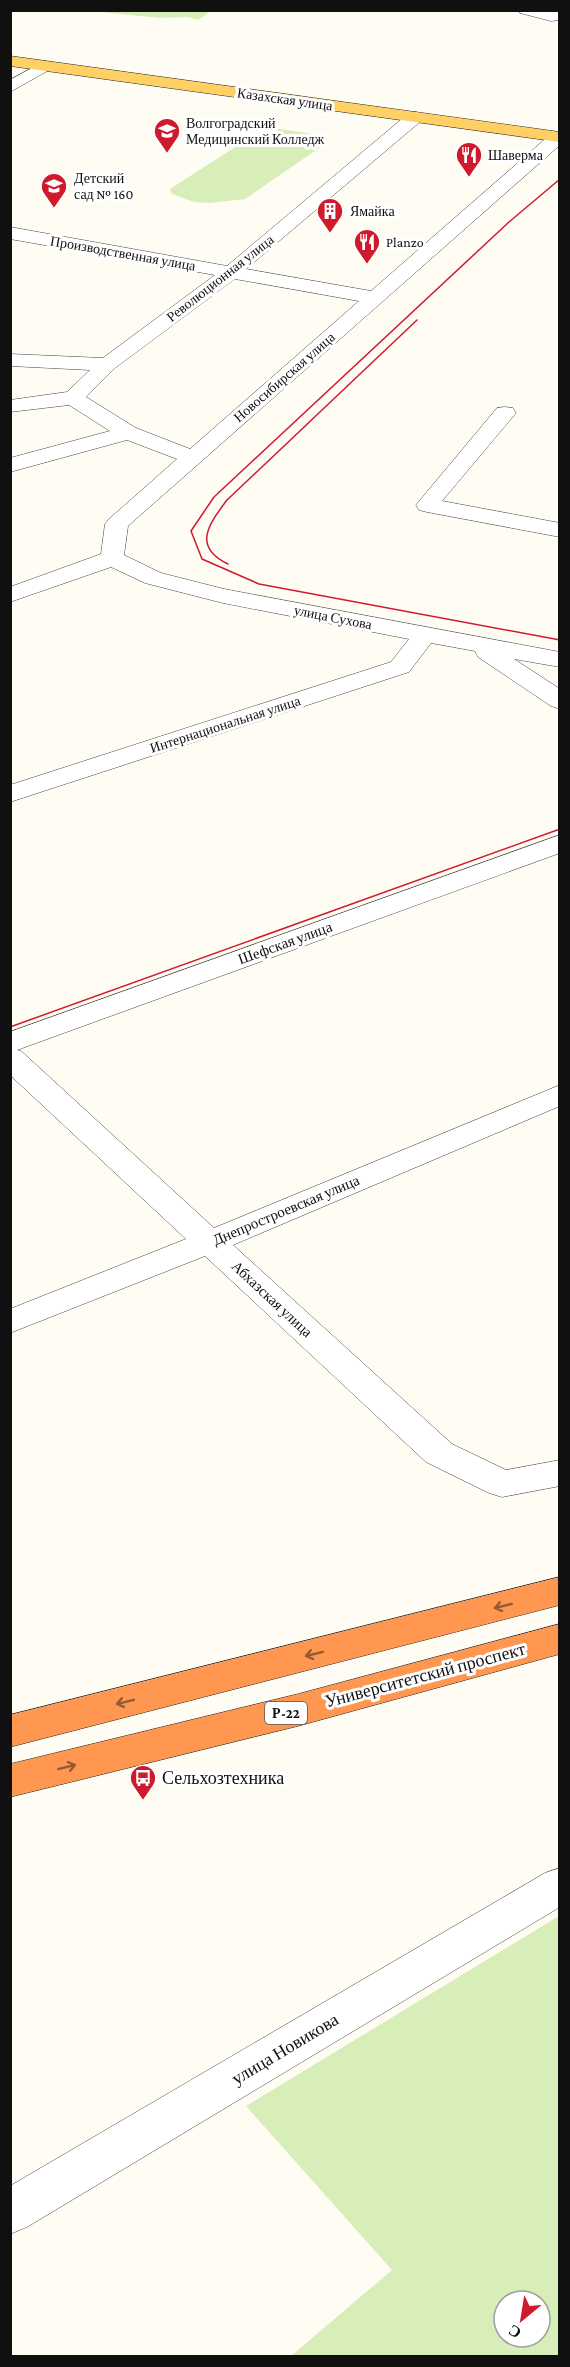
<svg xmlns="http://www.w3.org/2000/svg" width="570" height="2367" font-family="'Crimson Pro',serif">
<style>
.green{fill:#d7eeb8;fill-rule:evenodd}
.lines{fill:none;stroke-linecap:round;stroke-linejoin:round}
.minor-casing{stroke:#434343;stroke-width:1}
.major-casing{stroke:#212121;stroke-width:1}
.highway-casing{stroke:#212121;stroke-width:1}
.minor{fill:#fff;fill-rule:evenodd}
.major{fill:#ffd063;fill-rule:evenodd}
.highway{fill:#ff9751;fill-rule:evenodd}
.tram{stroke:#cf1a2d;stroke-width:1.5}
.oneway{stroke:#935a34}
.labels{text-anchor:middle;stroke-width:6;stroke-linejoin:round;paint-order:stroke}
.far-street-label{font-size:14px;fill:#101010;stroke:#fff}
.far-poi-label{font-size:14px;fill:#101010;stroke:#fff;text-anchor:start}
.shield{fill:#fff;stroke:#585858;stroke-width:1.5}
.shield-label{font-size:14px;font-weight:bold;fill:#101010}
.street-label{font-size:15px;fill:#101010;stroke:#fff}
.near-street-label{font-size:18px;fill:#101010;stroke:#fff}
.near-poi-label{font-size:18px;fill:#101010;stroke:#fff;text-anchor:start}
</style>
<rect width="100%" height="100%" fill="#fffcf3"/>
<!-- green -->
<path class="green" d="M90,11l121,-1v1l-13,9 -11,-3 -26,1z
M280,129l33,5 9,5v7l-77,53 -35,4 -16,-1 -22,-8 -2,-5 84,-54z
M559,1916v440h-268l101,-86 -146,-164zM504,2301h36v36h-36z"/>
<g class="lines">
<!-- minor casing -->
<g class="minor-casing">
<path id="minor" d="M518,10h42v10l-9,1 -31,-8z
M45,61l6,2 2,3 -2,3 -41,23v-12z
M415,112l6,1 3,4 -3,4 -175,148 125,22 181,-158 8,-1v13l-432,381 -4,29 37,18 63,16 336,63v15l-46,-8 46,30v20l-9,-3 -73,-49 -3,-6 -44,-8 -22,29 -399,130v-17l381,-123 18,-23 -186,-36 -78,-20 -34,-16 -101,35v-15l91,-33 4,-30 4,-5 68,-60 -50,-19 -117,32v-14l100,-27 -41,-26 -59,7v-12l57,-8 23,-22 -80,-4v-12l93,4 112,-83 -205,-36v-12l217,39 182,-153zM235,279l124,22 -169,148 -54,-21 -50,-31 29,-29z
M505,407l8,1 3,5 -74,88 118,22v14l-133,-25 -8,-2 -3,-5 81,-97z
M560,835v18l-543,197 4,1 193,177 346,-143v21l-327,139 219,199 54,26 54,-10v26l-58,11 -13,-4 -63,-31 -221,-206 -195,77v-24l176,-70 -176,-164v-43z
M560,1868v39l-533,320 -17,7v-48l535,-313z"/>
</g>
<!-- major casing -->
<g class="major-casing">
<path id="major" d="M10,56l550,76v10l-550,-76z"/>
</g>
<!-- highway casing -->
<g class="highway-casing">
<path id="highway" d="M560,1577v28l-550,142v-32z
M560,1624v30l-262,72 -288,71v-33l288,-70z"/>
</g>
<!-- minor -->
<use href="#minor" class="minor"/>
<!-- major -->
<use href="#major" class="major"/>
<!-- highway -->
<use href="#highway" class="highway"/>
<!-- tram -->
<path class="tram" d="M560,179l-51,43 -295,275 -23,34 11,28 57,25 301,56
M228,564c-37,-18 -18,-41 -1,-64l190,-180
M10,1027l550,-198"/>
</g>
<!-- one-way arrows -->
<defs><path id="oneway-shaft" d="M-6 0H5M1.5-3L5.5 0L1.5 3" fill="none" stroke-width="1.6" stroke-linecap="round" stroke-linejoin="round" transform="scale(1.5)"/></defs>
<g class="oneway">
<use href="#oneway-shaft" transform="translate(503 1606) rotate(166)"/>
<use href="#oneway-shaft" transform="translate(314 1654) rotate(166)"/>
<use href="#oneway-shaft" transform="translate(125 1702) rotate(166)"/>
<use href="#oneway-shaft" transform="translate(67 1767) rotate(-14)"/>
</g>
<!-- icons -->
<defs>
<g id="university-pin" transform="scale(1.35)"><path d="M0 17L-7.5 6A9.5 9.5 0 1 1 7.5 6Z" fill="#cf1a2d" stroke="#fff"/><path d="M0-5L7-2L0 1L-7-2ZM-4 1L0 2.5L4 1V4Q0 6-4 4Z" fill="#fff"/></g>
<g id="restaurant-pin" transform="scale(1.35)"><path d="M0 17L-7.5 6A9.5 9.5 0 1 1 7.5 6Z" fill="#cf1a2d" stroke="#fff"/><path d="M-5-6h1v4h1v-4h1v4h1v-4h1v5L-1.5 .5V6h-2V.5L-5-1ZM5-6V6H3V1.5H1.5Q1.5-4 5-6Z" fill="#fff"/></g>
<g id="school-pin" transform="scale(1.35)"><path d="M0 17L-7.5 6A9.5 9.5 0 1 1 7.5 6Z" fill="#cf1a2d" stroke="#fff"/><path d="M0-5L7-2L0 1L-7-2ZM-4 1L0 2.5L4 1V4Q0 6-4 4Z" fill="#fff"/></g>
<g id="building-pin" transform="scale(1.35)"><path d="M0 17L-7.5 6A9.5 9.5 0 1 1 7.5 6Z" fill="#cf1a2d" stroke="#fff"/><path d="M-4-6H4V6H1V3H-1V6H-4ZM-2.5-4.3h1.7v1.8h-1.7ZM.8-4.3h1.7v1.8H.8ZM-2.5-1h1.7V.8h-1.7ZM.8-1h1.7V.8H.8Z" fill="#fff"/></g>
<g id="bus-pin" transform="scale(1.35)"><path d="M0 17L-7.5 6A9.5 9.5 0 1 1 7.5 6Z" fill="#cf1a2d" stroke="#fff"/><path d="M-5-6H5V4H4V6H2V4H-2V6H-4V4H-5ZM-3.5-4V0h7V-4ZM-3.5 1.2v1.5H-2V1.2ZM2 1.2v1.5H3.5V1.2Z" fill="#fff"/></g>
</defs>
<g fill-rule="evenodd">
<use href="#university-pin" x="167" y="131"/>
<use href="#restaurant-pin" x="469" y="155"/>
<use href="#school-pin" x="54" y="186"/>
<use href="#building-pin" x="330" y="211"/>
<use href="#restaurant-pin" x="367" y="242"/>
<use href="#bus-pin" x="143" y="1778"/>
</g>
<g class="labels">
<!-- far-street labels -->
<g class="far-street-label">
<text transform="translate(285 99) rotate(8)" y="5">Казахская улица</text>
<text transform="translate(123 253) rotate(10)" y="5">Производственная улица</text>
<text transform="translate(220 278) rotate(-38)" y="5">Революционная улица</text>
<text transform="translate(284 377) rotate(-41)" y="5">Новосибирская улица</text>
<text transform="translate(333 617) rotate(11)" y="5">улица Сухова</text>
<text transform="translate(225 724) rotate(-18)" y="5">Интернациональная улица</text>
</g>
<!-- far-poi labels -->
<g class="far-poi-label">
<text x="186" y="128">Волгоградский<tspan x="186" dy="16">Медицинский Колледж</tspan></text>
<text x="488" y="160">Шаверма</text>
<text x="74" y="183">Детский<tspan x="74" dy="16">сад № 160</tspan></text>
<text x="350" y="216">Ямайка</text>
<text x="386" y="247">Planzo</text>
</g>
<!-- shield labels -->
<rect class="shield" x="265" y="1702" width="42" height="22" rx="4.5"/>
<g class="shield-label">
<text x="286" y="1718">Р-22</text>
</g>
<!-- street labels -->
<g class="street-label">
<text transform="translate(285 943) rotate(-20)" y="5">Шефская улица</text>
<text transform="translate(286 1210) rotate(-23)" y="5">Днепростроевская улица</text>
<text transform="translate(272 1299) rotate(43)" y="5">Абхазская улица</text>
</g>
<!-- near-street labels -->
<g class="near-street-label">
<text transform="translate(425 1675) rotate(-15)" y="6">Университетский проспект</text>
<text transform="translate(285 2049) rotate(-31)" y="6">улица Новикова</text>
</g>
<!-- near-poi labels -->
<g class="near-poi-label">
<text x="162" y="1784">Сельхозтехника</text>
</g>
</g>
<!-- border -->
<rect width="570" height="2367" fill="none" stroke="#101010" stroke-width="24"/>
<!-- north arrow -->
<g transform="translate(522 2319) rotate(210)"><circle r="28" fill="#ffffff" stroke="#9f9f9f" stroke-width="1.5"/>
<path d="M0-4.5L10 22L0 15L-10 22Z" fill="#cf1a2d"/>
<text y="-9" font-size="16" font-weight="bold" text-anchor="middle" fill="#101010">С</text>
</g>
</svg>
